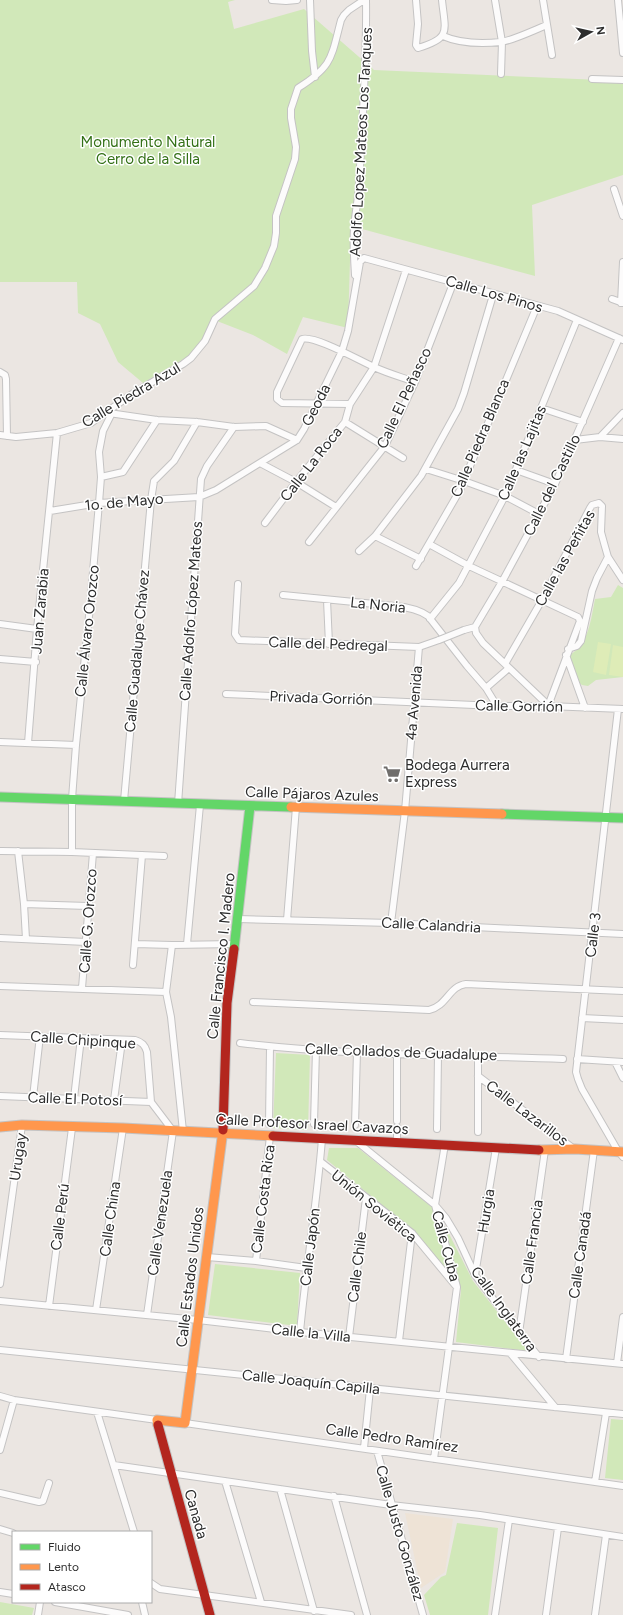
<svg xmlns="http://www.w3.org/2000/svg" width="623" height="1615" font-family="Figtree,sans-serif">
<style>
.education{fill:#eee3d6}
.green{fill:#d1e8b9}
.pitch{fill:#deecb7}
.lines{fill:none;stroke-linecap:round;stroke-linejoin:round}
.street-casing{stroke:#c4c3c3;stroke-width:8}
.fast-casing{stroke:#c4c3c3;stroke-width:11}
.slow-casing{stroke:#c4c3c3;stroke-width:11}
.jam-casing{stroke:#c4c3c3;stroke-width:11}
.street{stroke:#fcfbfb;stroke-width:6}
.fast{stroke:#63d668;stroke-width:9}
.slow{stroke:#ff974d;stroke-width:9}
.jam{stroke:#b3261e;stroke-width:9}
.street-bridge-casing{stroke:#c4c3c3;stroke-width:8;stroke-linecap:butt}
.street-bridge{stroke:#fcfbfb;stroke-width:6}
.labels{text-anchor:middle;stroke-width:3;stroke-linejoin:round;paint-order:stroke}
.park-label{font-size:15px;fill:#337016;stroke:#fff}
.street-label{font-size:15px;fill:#2d2d2d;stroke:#fff}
.poi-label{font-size:15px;fill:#2d2d2d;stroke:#fff;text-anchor:start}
</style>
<rect width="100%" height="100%" fill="#ebe6e2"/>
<!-- education -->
<path class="education" d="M405,1513l48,6 -8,53 -24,16z"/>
<!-- green -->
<path class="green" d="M0,0h235l-7,2 6,27 70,-20 70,61 249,11v94l-91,30 3,71 -184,-50 -3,102 -45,-11 -16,37 -34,-19 -36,-14 -25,33 -49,29 -25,-21 -18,-38 -22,-11 -1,-31h-77z
M618,585l5,3v89l-27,3 -8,6 -6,-1 -4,-3 -8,-27c19,-12 21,-36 25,-56l16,-2z
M276,1053l34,2 -2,75 -35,-2z
M329,1148h29l75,60 18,67 -34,-41 -90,-74z
M445,1226l28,55 55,70 -72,-9 5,-52z
M215,1264l85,9 -3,53 -89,-11z
M611,1419l12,1v60l-18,-2z
M457,1523l41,5 -10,87h-58l-6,-20 17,-18 5,-2z
M0,1602l34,6 -2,7h-32z"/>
<!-- pitch -->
<path class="pitch" d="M598,642l13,2 -5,31 -13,-3z
M613,645l10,2v30l-14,-2z"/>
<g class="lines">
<!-- street casing -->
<g class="street-casing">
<path id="street" d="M272,0l14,1 11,-1
M310,0l2,51 3,26
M416,0l2,24 -2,21 2,3c34,-10 27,-17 24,-48
M495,0l7,42 -1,32
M543,0l9,55
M618,0l5,53
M443,36c18,8 38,8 58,6 13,-2 33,-12 46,-17
M592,79l31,1
M614,189l9,27
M355,275c-1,-16 -2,-31 -1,-46 1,-15 4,-29 5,-43 3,-62 8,-124 7,-186
M612,299l11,4
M621,303l2,-41
M0,372l5,3 1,4 1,57
M350,404l-68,-1 -5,-4v-7l25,-53c13,-4 58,22 72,28 13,6 27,10 41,15
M541,408l42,14
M109,413l48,7 40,2 37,5 32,-1 31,14
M345,422l58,36
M0,435l16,2 41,-4 34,-10 41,-29 51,-30 8,-6 14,-17 10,-22 39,-33 11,-18 9,-22 2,-13v-17l19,-57 1,-12 -5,-29v-9l7,-21c35,-22 33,-30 43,-68l3,-5 5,-5 15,-10
M600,437l23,-24
M575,440l25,-3 23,2
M260,463l36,19 40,25
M426,469l38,12 41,15 34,18
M516,470l39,14
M101,477l22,-5 34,-52
M50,511l49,-8 100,-6 17,-7 81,-50 7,-11 38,-78 6,-20 12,-69 4,-4 194,53 65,29
M265,523l31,-41 49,-60 5,-18 24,-37 32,-97
M375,536l46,23
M309,542l76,-96 30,-64 39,-101
M429,544l40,22 109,51 2,4 -32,85
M359,551l16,-15 46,-60 37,-67 6,-16 29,-98
M416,566l44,-76 77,-184
M238,584l-3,50 4,6 180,7
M283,595l112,11c12,1 23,3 33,10l39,50 19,22
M327,600l2,44
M430,619l29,-36 46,-87 72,-176
M0,624l37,5
M475,627l28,-47 52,-96 64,-146
M464,630l11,-3 1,6 7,10 65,62
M568,649l9,-3 4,-5 11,-50 5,-13 11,-21
M566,655l19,53
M0,659l36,3
M505,664l37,-64 48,-92 2,-3 7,-2 3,3 -1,26 3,11 4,14 15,23
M226,694l271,12h51l75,3
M497,706l-11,-18 23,-20
M618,709l-42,363 2,7 4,10 36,62 5,6
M0,742l76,3
M28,743l9,-114 20,-196
M124,801l27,-301 3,-19 20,-20 23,-39
M178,804l23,-325 6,-13 27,-39
M1,851l71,1 92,4
M18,851l6,53 2,35
M72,852v-53l4,-54 14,-139 9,-103 2,-26 -2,-25 4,-21 9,-18
M24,904l64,2
M238,919l153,4 232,11
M287,920l9,-113
M391,923l14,-112 14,-164 20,-7
M0,938l86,4
M135,944l37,1 63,-1
M187,944l13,-139
M172,945l-6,47 5,25 12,114
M133,965l9,-110
M0,986l166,6
M82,988l11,-135
M253,1002l176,8c18,-4 20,-24 37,-26l157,7
M582,1018l41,2
M0,1035l135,5c7,2 10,5 12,12l4,50 22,29 -26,184
M240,1043c107,13 216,12 323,16
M397,1053v68
M577,1059l46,3
M615,1062l8,16
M478,1076l96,73
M0,1096l151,6
M33,1097l7,-61
M74,1098l7,-60
M114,1100l8,-59
M269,1124l1,-77
M314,1124l2,-75
M355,1125l2,-74
M437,1129l1,-74
M478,1132v-76
M356,1141l79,64 11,13 12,20 17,37 44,58 20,24
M397,1141v-14
M321,1162l91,71 43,52
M207,1257l49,4 50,7
M256,1261l14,-125
M475,1275l21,-127
M0,1284l22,-159
M0,1301l198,19 102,12 323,32
M49,1306l23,-178
M96,1310l27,-182
M300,1332c6,-65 17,-129 22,-193
M519,1333l26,-183
M349,1337l17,-139
M399,1341l13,-108
M0,1350l623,64
M510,1353l45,54
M566,1359l28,-209
M617,1363l6,-46
M0,1396l14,4 143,20
M97,1412l37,120
M185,1423l438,63
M364,1448l6,-59
M0,1450l14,-50
M377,1451l46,164
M434,1459l23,-172 -22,-82 10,-61
M114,1465l277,40 89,10 143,22
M225,1481l36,121
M595,1482l11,-69
M280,1489l34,122
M0,1493l39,9 4,-1 6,-18
M334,1496l33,119
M0,1529l13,4
M151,1583l9,6 191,26
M0,1592l13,2
M55,1602l73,13
M142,1602l3,13
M38,1615l2,-13
M495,1615l14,-95
M546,1615l12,-87
M595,1615l11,-80"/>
</g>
<!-- fast casing -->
<g class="fast-casing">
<path id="fast" d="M0,797l291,10
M502,814l121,4
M234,949l16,-143"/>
</g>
<!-- slow casing -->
<g class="slow-casing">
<path id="slow" d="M291,807l211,7
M0,1127l22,-2 101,3 150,8
M539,1150l36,-1 48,3
M158,1425l-1,-5 28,3 38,-293"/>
</g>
<!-- jam casing -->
<g class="jam-casing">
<path id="jam" d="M223,1130l4,-127 7,-54
M273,1136l266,14
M158,1425l52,190"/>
</g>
<!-- street -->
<use href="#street" class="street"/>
<!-- fast -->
<use href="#fast" class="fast"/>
<!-- slow -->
<use href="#slow" class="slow"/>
<!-- jam -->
<use href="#jam" class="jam"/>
<!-- street-bridge casing -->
<g class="street-bridge-casing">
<path id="street-bridge" d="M439,640l25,-10"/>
</g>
<!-- street-bridge -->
<use href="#street-bridge" class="street-bridge"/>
</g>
<!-- icons -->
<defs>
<g id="supermarket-bare" transform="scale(1.38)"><path d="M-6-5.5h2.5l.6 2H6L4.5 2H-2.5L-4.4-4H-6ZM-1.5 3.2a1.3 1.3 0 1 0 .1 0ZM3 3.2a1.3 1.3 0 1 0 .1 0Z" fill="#706e6c" stroke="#fff" stroke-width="2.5" paint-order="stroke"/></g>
</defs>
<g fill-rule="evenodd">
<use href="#supermarket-bare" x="392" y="774"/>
</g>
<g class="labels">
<!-- park labels -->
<g class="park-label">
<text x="148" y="147">Monumento Natural<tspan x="148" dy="17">Cerro de la Silla</tspan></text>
</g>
<!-- street labels -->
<g class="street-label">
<text transform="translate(361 142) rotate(-87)" y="5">Adolfo Lopez Mateos Los Tanques</text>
<text transform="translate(494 294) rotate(16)" y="5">Calle Los Pinos</text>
<text transform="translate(131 395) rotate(-31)" y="5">Calle Piedra Azul</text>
<text transform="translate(404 398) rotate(-65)" y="5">Calle El Peñasco</text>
<text transform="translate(316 405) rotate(-63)" y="5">Geoda</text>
<text transform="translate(480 438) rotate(-67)" y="5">Calle Piedra Blanca</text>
<text transform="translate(522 453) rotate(-67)" y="5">Calle las Lajitas</text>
<text transform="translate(311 464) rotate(-52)" y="5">Calle La Roca</text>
<text transform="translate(552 485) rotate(-64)" y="5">Calle del Castillo</text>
<text transform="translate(124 502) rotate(-5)" y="5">1o. de Mayo</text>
<text transform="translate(565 558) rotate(-61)" y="5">Calle las Peñitas</text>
<text transform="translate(378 605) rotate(6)" y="5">La Noria</text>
<text transform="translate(40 611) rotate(-85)" y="5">Juan Zarabia</text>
<text transform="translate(191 611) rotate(-86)" y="5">Calle Adolfo López Mateos</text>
<text transform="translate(87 631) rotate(-84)" y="5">Calle Álvaro Orozco</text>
<text transform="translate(328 644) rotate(2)" y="5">Calle del Pedregal</text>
<text transform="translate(137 651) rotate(-85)" y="5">Calle Guadalupe Chávez</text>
<text transform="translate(321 698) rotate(2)" y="5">Privada Gorrión</text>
<text transform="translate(414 703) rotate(-85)" y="5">4a Avenida</text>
<text transform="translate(519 706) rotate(1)" y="5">Calle Gorrión</text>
<text transform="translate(312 794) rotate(2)" y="5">Calle Pájaros Azules</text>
<text transform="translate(88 921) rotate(-86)" y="5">Calle G. Orozco</text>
<text transform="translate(431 925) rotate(3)" y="5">Calle Calandria</text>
<text transform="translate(593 935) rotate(-83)" y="5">Calle 3</text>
<text transform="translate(221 956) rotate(-84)" y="5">Calle Francisco I. Madero</text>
<text transform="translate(83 1040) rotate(4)" y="5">Calle Chipinque</text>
<text transform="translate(401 1052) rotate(2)" y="5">Calle Collados de Guadalupe</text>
<text transform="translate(75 1099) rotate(2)" y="5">Calle El Potosí</text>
<text transform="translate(527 1113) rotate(37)" y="5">Calle Lazarillos</text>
<text transform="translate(312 1124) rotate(3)" y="5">Calle Profesor Israel Cavazos</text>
<text transform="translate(18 1157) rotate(-82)" y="5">Urugay</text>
<text transform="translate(263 1199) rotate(-83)" y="5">Calle Costa Rica</text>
<text transform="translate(374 1206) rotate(39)" y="5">Unión Soviética</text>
<text transform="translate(486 1211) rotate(-81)" y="5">Hurgia</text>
<text transform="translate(60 1217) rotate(-83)" y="5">Calle Perú</text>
<text transform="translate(110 1219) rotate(-82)" y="5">Calle China</text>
<text transform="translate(160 1223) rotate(-82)" y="5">Calle Venezuela</text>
<text transform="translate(532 1242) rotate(-82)" y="5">Calle Francia</text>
<text transform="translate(446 1246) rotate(75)" y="5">Calle Cuba</text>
<text transform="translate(310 1247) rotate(-83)" y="5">Calle Japón</text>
<text transform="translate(580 1255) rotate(-82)" y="5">Calle Canadá</text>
<text transform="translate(357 1267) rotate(-83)" y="5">Calle Chile</text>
<text transform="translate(190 1277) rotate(-83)" y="5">Calle Estados Unidos</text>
<text transform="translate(504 1309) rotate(54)" y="5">Calle Inglaterra</text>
<text transform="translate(311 1333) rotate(6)" y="5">Calle la Villa</text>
<text transform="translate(311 1382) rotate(6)" y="5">Calle Joaquín Capilla</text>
<text transform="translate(392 1438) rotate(8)" y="5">Calle Pedro Ramírez</text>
<text transform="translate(196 1514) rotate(74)" y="5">Canada</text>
<text transform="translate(400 1533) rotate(74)" y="5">Calle Justo González</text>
</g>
<!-- poi labels -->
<g class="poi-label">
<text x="405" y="770">Bodega Aurrera<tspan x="405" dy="17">Express</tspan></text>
</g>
</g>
<!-- legend -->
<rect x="12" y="1531" width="140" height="72" fill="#ffffff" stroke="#ababab"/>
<rect x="20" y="1544" width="20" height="6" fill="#63d668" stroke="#ababab"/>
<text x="48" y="1551" font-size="12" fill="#2d2d2d">Fluido</text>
<rect x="20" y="1564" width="20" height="6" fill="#ff974d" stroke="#ababab"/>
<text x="48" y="1571" font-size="12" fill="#2d2d2d">Lento</text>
<rect x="20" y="1584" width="20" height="6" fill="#b3261e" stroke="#ababab"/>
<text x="48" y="1591" font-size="12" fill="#2d2d2d">Atasco</text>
<!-- north arrow -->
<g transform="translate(591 32) rotate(82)" stroke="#ffffff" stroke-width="3" paint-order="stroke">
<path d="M0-3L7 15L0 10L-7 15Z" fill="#2d2d2d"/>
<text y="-6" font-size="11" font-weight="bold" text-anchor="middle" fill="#2d2d2d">N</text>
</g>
</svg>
